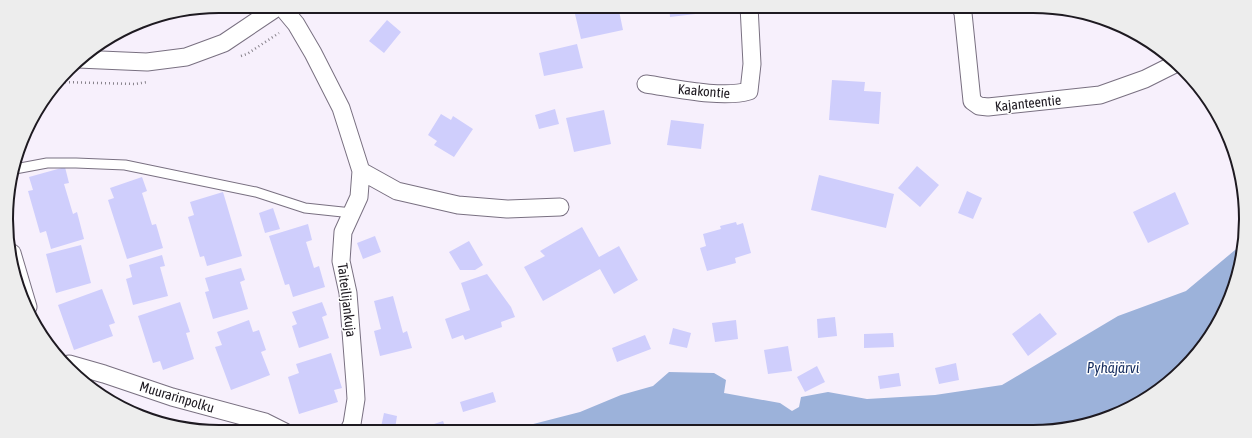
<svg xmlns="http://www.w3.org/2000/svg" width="1252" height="438" font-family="'Asap Condensed',sans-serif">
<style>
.water{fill:#9cb2da}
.building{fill:#cfcefc}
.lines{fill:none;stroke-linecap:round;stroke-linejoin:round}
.lane-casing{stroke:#797081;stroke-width:11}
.street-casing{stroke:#797081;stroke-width:19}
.path{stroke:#87828b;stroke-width:2.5;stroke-dasharray:1 3;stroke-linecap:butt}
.lane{stroke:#fff;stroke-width:9}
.street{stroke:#fff;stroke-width:17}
.labels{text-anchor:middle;stroke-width:3;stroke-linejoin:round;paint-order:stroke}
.street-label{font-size:14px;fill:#1e1a21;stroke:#fff}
.water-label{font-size:15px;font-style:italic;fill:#152d5f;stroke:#fff}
.rim{fill:none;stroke:#1e1a21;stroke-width:2}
</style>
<rect width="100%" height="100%" fill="#f7f0fc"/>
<!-- water -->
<path class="water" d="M1241,245l-2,29 -22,52 -43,53 -47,31 -66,20 -555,1 74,-19 41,-17 32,-9 16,-14 45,1 12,7 -2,13 56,10 12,8 7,-4 2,-10 27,-5 39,7 68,-4 67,-10 116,-69 68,-25z"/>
<!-- building -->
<path class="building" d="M591,6h27l5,24 -42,9 -7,-29z
M669,6h34l1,7 -34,4z
M387,20l14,12 -17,21 -15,-12z
M577,44l6,24 -39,8 -5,-23z
M832,80l33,2 -1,9 17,1 -2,32 -50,-4z
M555,109l4,15 -20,5 -4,-14z
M604,110l7,34 -37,8 -8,-34z
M441,114l10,6 2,-4 20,13 -19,28 -20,-12 3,-4 -9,-6z
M671,120l33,4 -3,25 -34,-4z
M917,166l22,19 -19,22 -22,-19z
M65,167l4,16 -5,1 9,30 4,-2 7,27 -33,10 -5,-18 -6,2 -12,-42 5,-1 -4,-13z
M819,175l75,19 -8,34 -75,-18z
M142,177l5,14 -5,2 10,32 4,-1 7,24 -36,11 -19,-59 6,-2 -4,-10z
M967,191l15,7 -9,21 -15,-6z
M223,192l19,64 -35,10 -3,-10 -4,1 -12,-40 6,-2 -4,-13z
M1175,192l14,32 -41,19 -15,-31z
M273,208l7,21 -15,4 -6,-20z
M736,222l1,3 6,-2 8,30 -16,5 1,5 -29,8 -7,-23 6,-2 -3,-12 18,-5 -1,-3z
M308,224l4,16 -6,2 8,26 5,-2 6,21 -32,10 -4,-13 -4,1 -16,-49z
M582,227l17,30 20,-11 19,34 -24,14 -14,-25 -57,32 -19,-34 21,-11 -5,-5z
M375,236l6,16 -18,7 -6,-16z
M469,241l14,24 -8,5h-15l-11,-18z
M81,245l10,38 -35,10 -10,-39z
M162,255l3,11 -5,1 8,29 -35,9 -7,-26 6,-2 -3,-12z
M241,268l4,12 -5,2 8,27 -35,10 -8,-27 4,-1 -4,-13z
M487,274l24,33 4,10 -14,5 1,5 -37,13 -2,-5 -11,4 -7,-20 25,-9 -9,-27z
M102,289l13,34 -6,2 4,11 -39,14 -16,-45z
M393,296l10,37 4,-2 5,17 -32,8 -6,-25 7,-2 -7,-28z
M180,302l10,30 -4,1 8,26 -31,11 -3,-9 -7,2 -15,-47z
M322,302l5,13 -5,2 7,21 -30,10 -7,-22 5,-2 -5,-12z
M1040,313l17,21 -29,22 -16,-22z
M835,317l2,19 -19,2 -1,-19z
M249,320l4,12 6,-2 7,20 -5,2 9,23 -39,15 -16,-43 7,-2 -5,-13z
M736,320l2,19 -23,3 -3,-19z
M673,328l18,5 -4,15 -18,-4z
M893,333l1,14 -30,1v-14z
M645,335l6,14 -34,13 -5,-14z
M788,346l4,25 -24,3 -4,-24z
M331,353l11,35 -8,2 4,12 -39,12 -11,-37 11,-4 -3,-9z
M956,363l3,17 -20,4 -4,-16z
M817,366l8,16 -20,10 -8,-15z
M899,373l2,13 -21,3 -2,-13z
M493,392l3,10 -33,10 -3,-10z
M384,413l13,3 -2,13 -14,-2z
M443,421l4,10 -24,1 -1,-4z"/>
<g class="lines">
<!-- lane casing -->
<g class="lane-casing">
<path id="lane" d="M15,169l32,-6h29l49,2 131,27 49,16 47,5"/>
</g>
<!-- street casing -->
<g class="street-casing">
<path id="street" d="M281,6l15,18 17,29 28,55 20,63 -2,26 -16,35 -2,29 7,32 7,90 1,16 -4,25 -4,8
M960,6l3,7 9,88 7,5 9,1 112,-12 45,-16 30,-15
M78,59l69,3 39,-5 38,-14 55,-37
M646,84c28,4 76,15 103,7l3,-27 -3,-58
M361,171l36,20 61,14 49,4 53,-2
M12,253l16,54
M69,364l35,10 68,23 93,25 20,10"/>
</g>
<!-- path -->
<path class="path" d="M241,56l6,-2 32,-21
M61,82l74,2 13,-2"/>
<!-- lane -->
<use href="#lane" class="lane"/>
<!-- street -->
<use href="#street" class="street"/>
</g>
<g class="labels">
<!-- street labels -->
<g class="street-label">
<text transform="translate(704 91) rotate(5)" y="5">Kaakontie</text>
<text transform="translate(1028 103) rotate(-6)" y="5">Kajanteentie</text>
<text transform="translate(347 300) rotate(83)" y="5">Taiteilijankuja</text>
<text transform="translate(177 397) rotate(17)" y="5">Muurarinpolku</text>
</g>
<!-- water labels -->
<g class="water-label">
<text x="1113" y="373">Pyhäjärvi</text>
</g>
</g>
<!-- crop -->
<path d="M0 0H1252V438H0ZM219 13H1033A206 206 0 0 1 1239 219V219A206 206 0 0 1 1033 425H219A206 206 0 0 1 13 219V219A206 206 0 0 1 219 13Z" fill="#ededed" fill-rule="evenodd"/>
<path class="rim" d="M219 13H1033A206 206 0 0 1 1239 219V219A206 206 0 0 1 1033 425H219A206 206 0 0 1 13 219V219A206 206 0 0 1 219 13Z"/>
</svg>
